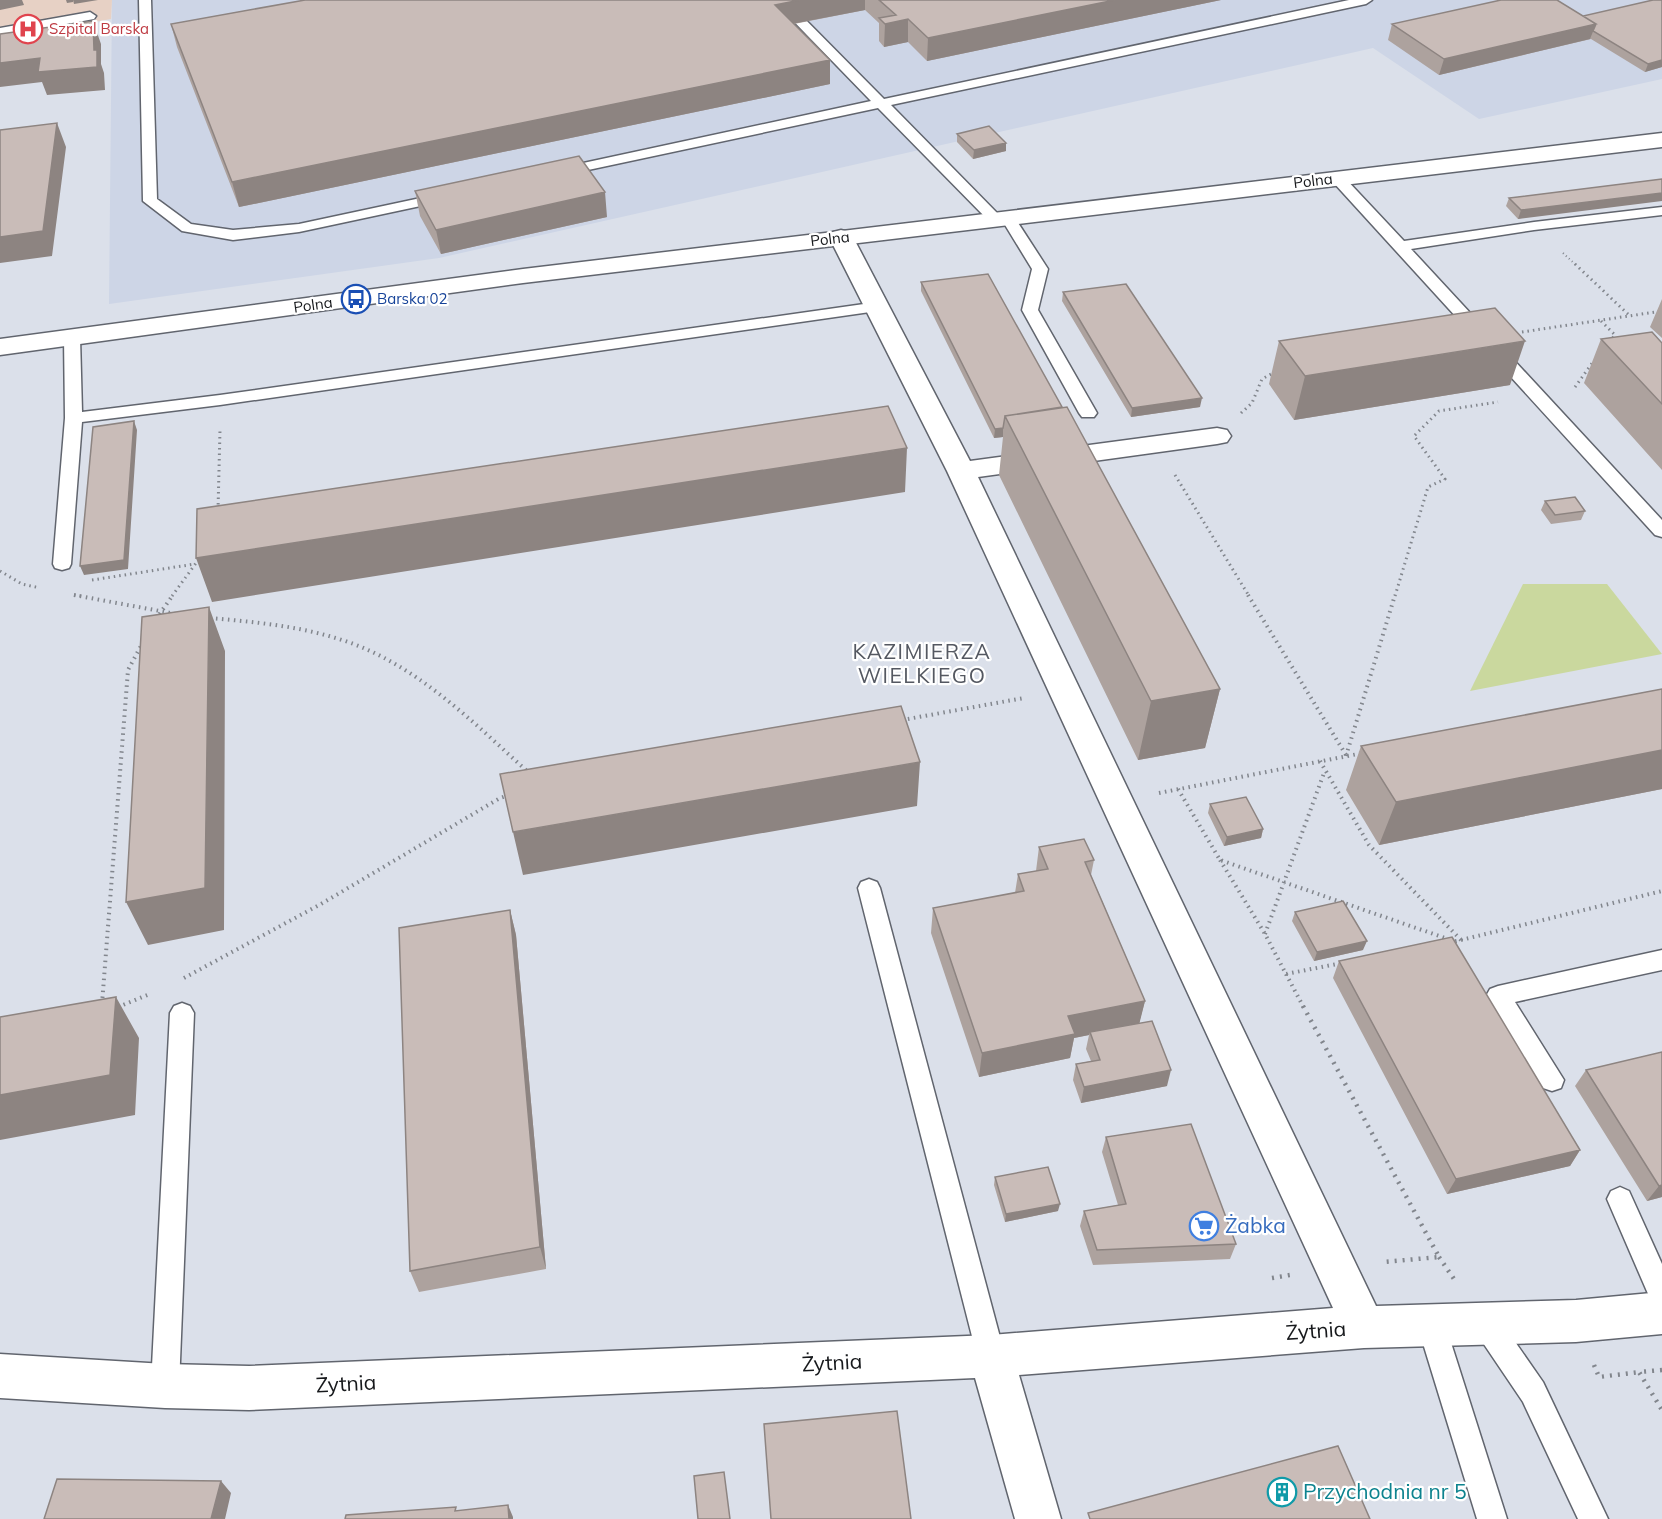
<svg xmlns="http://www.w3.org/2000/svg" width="1662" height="1519" font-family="Mulish,sans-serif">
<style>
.built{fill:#cdd5e6}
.medical{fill:#e7d1c5}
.green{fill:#cad89e}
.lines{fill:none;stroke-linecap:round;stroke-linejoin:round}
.service-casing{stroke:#61656e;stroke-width:3}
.minor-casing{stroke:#61656e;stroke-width:3}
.tertiary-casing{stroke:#61656e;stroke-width:3}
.path-far3{stroke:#82868d;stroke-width:2;stroke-dasharray:1 3;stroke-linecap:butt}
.path-far2{stroke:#82868d;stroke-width:3;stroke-dasharray:1.5 4;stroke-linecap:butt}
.path-far1{stroke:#82868d;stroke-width:4;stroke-dasharray:1.5 4.5;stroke-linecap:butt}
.path{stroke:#82868d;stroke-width:4.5;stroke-dasharray:2 6;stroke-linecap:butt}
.service{fill:#fff;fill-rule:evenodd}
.minor{fill:#fff;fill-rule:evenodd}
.tertiary{fill:#fff;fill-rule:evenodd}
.wall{fill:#ada29e}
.shaded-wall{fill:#8d8481}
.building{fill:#c9bcb8;stroke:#8d8481;stroke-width:1.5}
.labels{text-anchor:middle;stroke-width:4.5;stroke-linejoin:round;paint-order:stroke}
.far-health-label{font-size:15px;fill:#be3a42;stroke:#fff;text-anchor:start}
.far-street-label{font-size:15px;fill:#17191c;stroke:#fff}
.far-transit-label{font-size:15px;fill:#164399;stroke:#fff;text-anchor:start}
.quarter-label{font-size:21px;letter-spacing:1.5px;fill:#545861;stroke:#fff}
.near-shop-label{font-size:21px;fill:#366cbe;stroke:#fff;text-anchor:start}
.near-street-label{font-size:21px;fill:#17191c;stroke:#fff}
.near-culture-label{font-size:21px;fill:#0d838f;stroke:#fff;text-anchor:start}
</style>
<rect width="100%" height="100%" fill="#dbe0ea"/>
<!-- built -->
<path class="built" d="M112,0h1550v79l-183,40 -106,-71 -934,210 -330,46z"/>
<!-- medical -->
<path class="medical" d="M0,0h112l-1,19 -111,20z"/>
<!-- green -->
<path class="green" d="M1523,584h84l55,70 -192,37z"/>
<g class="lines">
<!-- service casing -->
<g class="service-casing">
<path id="service" d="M139,0h12l6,199 34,25 42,6 66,-6 145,-31 7,4 -7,4 -145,31 -66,8 -51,-9 -39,-30z
M773,0h13l98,99 465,-99h23l-6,4 -475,101 110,112 7,-3 5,1 35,54 -10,41 59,103 -3,4h-12l-3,-4 -57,-103 10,-41 -30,-49 -7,3 -5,-1 -112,-114 -318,68 -5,-1 -2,-3 7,-4 311,-67z
M90,12l6,4 -2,3 -94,17v-8z
M1338,175l5,1 61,65 130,-19 128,-15v8l-128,15 -123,19 251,271v17l-7,-2 -322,-353 -2,-3z
M878,302l8,5 -2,3 -664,95 -138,17 -11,142 -2,4 -7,2 -7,-2 -2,-4 12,-146 -1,-81 2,-3h12l2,3 2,75 138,-17z
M869,879l8,3 3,6 125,468 -4,10 -10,4 -10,-4 -4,-10 -119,-468 3,-6z
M1662,950v20l-147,32 49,78 -3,8 -9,3 -9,-3 -57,-92 4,-7 8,-3z
M182,1003l8,3 4,7 -15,373 -4,10 -10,4 -10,-4 -4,-10 19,-373 4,-7z
M1620,1187l9,4 33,73v43l-10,-4 -45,-104 4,-8z
M1485,1309l10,4 48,69 65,137h-30l-55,-117 -48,-71 -4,-9 4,-9z
M1432,1314l10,4 4,9 61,192h-30l-59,-192 4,-9z"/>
</g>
<!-- minor casing -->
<g class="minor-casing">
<path id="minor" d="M841,230l8,2 4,5 117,224 247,-33 10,2 4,6 -4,6 -10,2 -239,33 398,829 200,-6 86,-8v42l-86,8 -212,6 -345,27 42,144h-46l-40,-141 -726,32 -84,-2 -165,-10v-44l165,10 84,2 742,-31 342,-27 -386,-837 -118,-234 4,-5z"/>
</g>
<!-- tertiary casing -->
<g class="tertiary-casing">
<path id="tertiary" d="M1662,133v14l-1139,136 -523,72v-16l523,-70z"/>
</g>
<!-- path-far3 -->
<path class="path-far3" d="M1563,253l14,13"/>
<!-- path-far2 -->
<path class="path-far2" d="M1575,264l55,52
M1601,321l14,14 -4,5
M1522,332l140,-21
M1575,387l18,-25
M1241,413l11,-10 10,-24 13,-7
M1175,475l74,121
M218,510l2,-80
M0,571l22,13 18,4
M92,580l103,-16
M74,595l7,1
M172,596l27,-37
M1395,596l33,-109 17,-8 -31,-43 25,-25 59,-9"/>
<!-- path-far1 -->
<path class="path-far1" d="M74,595l102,19
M1248,595l98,160
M210,618c45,4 91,8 135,23 72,24 129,82 184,132
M156,619l17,-24
M902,720l122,-22
M1346,756l49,-161
M1320,761l49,84 92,95 -9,2
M1178,789l42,71 228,79
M1159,793l204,-40
M1220,860l45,74 21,40 56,-11
M1265,934l59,-161
M1461,940l201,-49
M1286,974l18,34
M184,978l137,-74 179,-106 9,-3
M102,1004l26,-334 14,-26
M118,1007l32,-13"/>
<!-- path -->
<path class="path" d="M1303,1006l136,251 -55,5
M118,1007l2,-1
M1439,1257l15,22
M1272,1278l18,-3
M1594,1365l5,12 40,-5
M1662,1370l-23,2 23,38"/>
<!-- service -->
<use href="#service" class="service"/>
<!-- minor -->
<use href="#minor" class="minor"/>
<!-- tertiary -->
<use href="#tertiary" class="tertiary"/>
</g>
<!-- wall -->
<path class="wall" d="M305,0h916l-294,61 -19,-19 -24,5 -5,-6v-18l-14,-13 -71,14 36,36v24l-591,123 -62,-160 -6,-23z
M1662,0v67l-17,5 -54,-33 -152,36 -51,-35 4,-16 191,-8z
M957,134l49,17 -33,8 -16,-17z
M1662,179l-144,40 -12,-13 3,-8z
M415,191l192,26 -166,37 -21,-38z
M921,282l299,407 -15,59 -67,12 -139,-285 4,-38 -9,1 -73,-147z
M1063,292l137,115 -69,10 -69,-116z
M1662,299v39l-12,-11z
M1601,339l61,4v127l-78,-87z
M1279,341l231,44 -216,35 -25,-36z
M1545,501l40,10 -4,9 -30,4 -10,-14z
M1662,689v100l-283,56 -33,-55 15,-44z
M1210,804l53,25 -2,9 -37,8 -16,-33z
M1039,847l55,13 -3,15 54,126 -6,22 28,63 -86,17 -8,-23 3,-16 15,-3 -5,-12 3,-14 -15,3 -4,20 -91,19 -48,-144 2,-25 82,-15 3,-19 18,-3z
M510,910l6,25 30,334 -127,23 -9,-21z
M1295,912l68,38 -49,11 -22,-40z
M1339,961l241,189 -10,16 -123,28 -114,-216z
M1662,1052v145l-15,4 -72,-115 11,-16z
M1106,1137l130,107 -6,15 -137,6 -13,-39 4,-15 34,-6 -16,-53z
M995,1177l63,34 -53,11 -11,-37z"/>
<!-- shaded-wall -->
<path class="shaded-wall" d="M0,0h22l2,5 -24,5z
M66,0h7v2l-6,1z
M73,0h25l-24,4z
M800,0h65v10l-89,17 -1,-22z
M1115,0h106l-294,61 1,-23z
M908,19v23l-24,5 1,-23z
M93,21l8,23v20l3,9 1,17 -58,5 -5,-13 -42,5v-24l94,-13z
M1596,24l-6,15 -151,36 5,-16z
M830,60v24l-591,123 -7,-25z
M1662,60v7l-17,5 3,-8z
M57,123l9,24 -14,109 -52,7v-26z
M1006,143v8l-33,8 1,-9z
M605,192l2,25 -166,37 -5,-24z
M1662,193v8l-144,18 3,-9z
M1525,341l-15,44 -216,35 11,-44z
M1202,398l-2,9 -69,10 1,-9z
M134,421l3,9 -9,139 -44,6 -4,-9z
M1003,428v9l-9,1 1,-9z
M907,448l-2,44 -693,110 -16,-44z
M209,607l16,44 -1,279 -76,15 -22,-43z
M1220,689l-15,59 -67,12 13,-59z
M1662,750v39l-283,56 17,-43z
M920,762l-3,44 -394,69 -10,-43z
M1263,829l-2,9 -37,8 3,-9z
M510,910l6,25 30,334 -6,-22z
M1367,941l-4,9 -49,11 3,-9z
M116,997l23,41 -4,77 -135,25v-45z
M1145,1001l-6,24 -49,7 -1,3 -15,3 -4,20 -91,19 3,-24 86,-37z
M1171,1070l-4,16 -86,17 3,-16z
M1580,1150l-10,16 -123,28 9,-15z
M1662,1185v12l-15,4 12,-15z
M1060,1204l-2,7 -53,11 1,-8z
M221,1481l10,12 -6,26h-14z
M508,1505l5,12v2h-4z"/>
<!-- building -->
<path class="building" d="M305,0h495l-25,5 55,55 -598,122 -61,-158z
M879,0h236l-187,38 -20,-19 -23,5 -6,-6 17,-3z
M1501,0h56l39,24 -152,35 -52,-35z
M1653,0h9v60l-14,4 -55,-33 3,-7 -13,-8z
M93,21l1,29h3v17l-59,5 2,-14 -40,5v-29z
M57,123l-14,108 -43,6v-107z
M989,126l17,17 -32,7 -17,-16z
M579,156l26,36 -169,38 -21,-39z
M1662,179v14l-141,17 -12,-12z
M988,274l74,133 -57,9 -2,12 -8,1 -74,-147z
M1126,284l76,114 -70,10 -69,-116z
M1495,308l30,33 -220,35 -26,-35z
M1652,332l10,11v61l-61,-65z
M888,406l19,42 -711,110 1,-49z
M1067,407l153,282 -69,12 -146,-285z
M134,421l-10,139 -44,6 13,-139z
M1575,497l10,14 -30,4 -10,-14z
M209,607l-4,281 -79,14 16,-285z
M1662,689v61l-266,52 -35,-56z
M901,706l19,56 -407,70 -13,-58z
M1246,797l17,32 -36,8 -17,-33z
M1084,839l10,21 -9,2 60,139 -77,15 7,18 -93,19 -49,-145 91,-17 -6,-17 30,-5 -9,-22z
M1343,901l24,40 -50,11 -22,-40z
M510,910l30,337 -130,24 -11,-343z
M1452,937l128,213 -124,29 -117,-218z
M116,997l-6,78 -110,20v-78z
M1152,1021l19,49 -87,17 -8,-23 24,-4 -10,-28z
M1662,1052v133l-3,1 -73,-116z
M1191,1124l45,120 -139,6 -13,-39 42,-7 -20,-67z
M1048,1167l12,37 -54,10 -11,-37z
M897,1411l14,108h-140l-7,-95z
M1338,1446l32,73h-280l-2,-6z
M724,1472l6,47h-32l-4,-43z
M57,1479l164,2 -10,38h-167z
M508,1505l1,14h-164l1,-4 110,-8 -1,4z"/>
<!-- icons -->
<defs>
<g id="hospital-ring" transform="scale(1.5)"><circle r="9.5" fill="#fff" stroke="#e0444e" stroke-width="1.5"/><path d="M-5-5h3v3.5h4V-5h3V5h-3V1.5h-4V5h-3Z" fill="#e0444e"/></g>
<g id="bus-ring" transform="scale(1.5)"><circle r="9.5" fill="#fff" stroke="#1a4fb4" stroke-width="1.5"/><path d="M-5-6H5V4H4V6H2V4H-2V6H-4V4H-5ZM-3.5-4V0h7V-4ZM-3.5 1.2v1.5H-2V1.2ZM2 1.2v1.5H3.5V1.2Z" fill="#1a4fb4"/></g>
<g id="supermarket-ring" transform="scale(1.5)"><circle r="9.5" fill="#fff" stroke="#3f7fe0" stroke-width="1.5"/><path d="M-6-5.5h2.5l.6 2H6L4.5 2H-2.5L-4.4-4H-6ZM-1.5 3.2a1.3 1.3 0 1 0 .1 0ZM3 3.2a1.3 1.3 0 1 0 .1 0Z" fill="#3f7fe0"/></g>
<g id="building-ring" transform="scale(1.5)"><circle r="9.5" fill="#fff" stroke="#0f9aa8" stroke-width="1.5"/><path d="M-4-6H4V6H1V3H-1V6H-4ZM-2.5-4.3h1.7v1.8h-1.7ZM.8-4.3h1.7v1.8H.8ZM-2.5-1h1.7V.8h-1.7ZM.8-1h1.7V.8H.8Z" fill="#0f9aa8"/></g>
</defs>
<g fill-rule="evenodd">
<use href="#hospital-ring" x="28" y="29"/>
<use href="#bus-ring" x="356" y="299"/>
<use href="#supermarket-ring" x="1204" y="1226"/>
<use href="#building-ring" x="1282" y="1492"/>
</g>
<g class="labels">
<!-- far-health labels -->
<g class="far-health-label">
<text x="49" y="34">Szpital Barska</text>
</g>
<!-- far-street labels -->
<g class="far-street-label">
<text transform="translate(1313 181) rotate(-7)" y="5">Polna</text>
<text transform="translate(830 239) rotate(-7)" y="5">Polna</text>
<text transform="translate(313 305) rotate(-8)" y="5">Polna</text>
</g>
<!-- far-transit labels -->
<g class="far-transit-label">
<text x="377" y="304">Barska 02</text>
</g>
<!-- quarter labels -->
<g class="quarter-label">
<text x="922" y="659">KAZIMIERZA<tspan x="922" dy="24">WIELKIEGO</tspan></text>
</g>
<!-- near-shop labels -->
<g class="near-shop-label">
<text x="1225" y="1233">Żabka</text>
</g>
<!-- near-street labels -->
<g class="near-street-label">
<text transform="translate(1316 1331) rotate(-4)" y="7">Żytnia</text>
<text transform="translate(832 1363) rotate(-3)" y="7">Żytnia</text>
<text transform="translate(346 1384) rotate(-3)" y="7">Żytnia</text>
</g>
<!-- near-culture labels -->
<g class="near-culture-label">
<text x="1303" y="1499">Przychodnia nr 5</text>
</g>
</g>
</svg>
